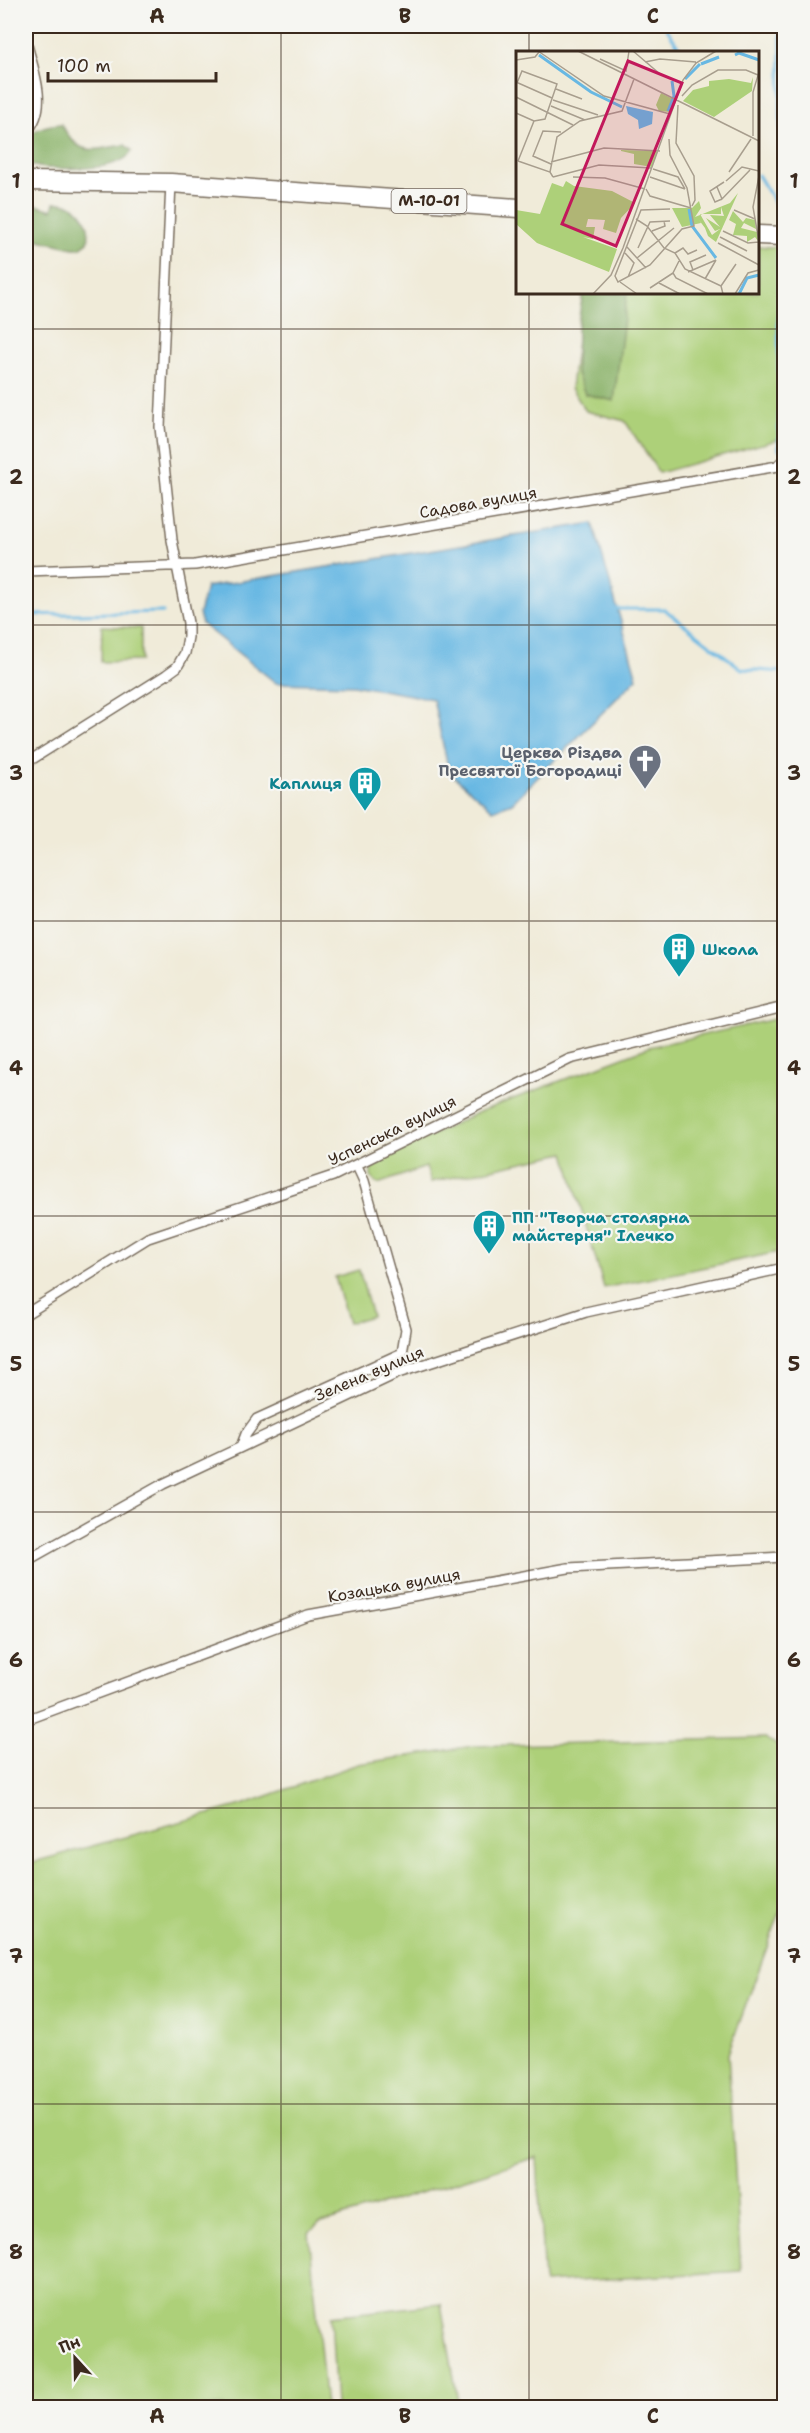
<svg xmlns="http://www.w3.org/2000/svg" width="810" height="2433" font-family="'Shantell Sans',sans-serif">
<style>
.green{fill:#add079;stroke:#747d4c;stroke-width:1.5}
.forest{fill:#8ab269;stroke:#626e44;stroke-width:1.5}
.water{fill:#68b8e3;stroke:#527180;stroke-width:1.5}
.lines{fill:none;stroke-linecap:round;stroke-linejoin:round}
.stream{stroke:#68b8e3;stroke-width:3}
.street-casing{stroke:#7a6e5f;stroke-width:12}
.secondary-casing{stroke:#7a6e5f;stroke-width:16}
.highway-casing{stroke:#7a6e5f;stroke-width:21}
.street{stroke:#fff;stroke-width:9}
.secondary{stroke:#fff;stroke-width:14}
.highway{stroke:#fff;stroke-width:18}
.grid{fill:none;stroke:#3b2a1e;stroke-width:1.5;stroke-opacity:0.55}
.labels{text-anchor:middle;stroke-width:4.5;stroke-linejoin:round;paint-order:stroke}
.shield{fill:#f6f6f2;stroke:#73675e;stroke-width:1.5}
.shield-label{font-size:15px;font-weight:bold;fill:#3b2a1e}
.street-label{font-size:16px;fill:#3b2a1e;stroke:#f6f6f2}
.worship-label{font-size:16px;font-weight:bold;fill:#5b616d;stroke:#f6f6f2;text-anchor:end}
.culture-label{font-size:16px;font-weight:bold;fill:#0d838f;stroke:#f6f6f2;text-anchor:start}
.inset-river{fill:none;stroke:#68b8e3;stroke-width:3}
.inset-road{fill:none;stroke:#a89e8e;stroke-width:1.5}
.view{fill:#c2185b;fill-opacity:0.15;stroke:#c2185b;stroke-width:3}
.inset-edge{fill:none;stroke:#3b2a1e;stroke-width:3}
.neatline{fill:none;stroke:#3b2a1e;stroke-width:2}
.grid-label{font-size:20px;text-anchor:middle;font-weight:bold;fill:#3b2a1e}
</style>
<rect width="100%" height="100%" fill="#f6f6f2"/>
<filter id="ink" filterUnits="userSpaceOnUse"><feTurbulence type="fractalNoise" baseFrequency=".0167" numOctaves="2"/><feDisplacementMap in="SourceGraphic" scale="12" xChannelSelector="R" yChannelSelector="G"/><feConvolveMatrix kernelMatrix="1 2 1 2 8 2 1 2 1" color-interpolation-filters="sRGB"/></filter>
<filter id="wash" filterUnits="userSpaceOnUse"><feTurbulence type="fractalNoise" baseFrequency=".008" numOctaves="4" result="noise"/><feDisplacementMap in="SourceGraphic" scale="24" xChannelSelector="R" yChannelSelector="G"/><feGaussianBlur stdDeviation="1.35" result="paint"/><feColorMatrix in="noise" values="0 0 0 0 0 0 0 0 0 0 0 0 0 0 0 0 0 1.4 0 .05"/><feComposite in="paint" operator="in"/></filter>
<g filter="url(#wash)">
<rect width="100%" height="100%" fill="#f0ebd9"/>
<!-- green -->
<path class="green" d="M758,246l26,2v190l-125,35 -34,-52 -39,-10 -15,-23 12,-95 175,-1z
M102,626l39,2v33l-40,1z
M784,1017v234l-180,37 -39,-135 -134,29 -5,-15 -48,17 -7,-7v-9l3,-5 105,-51 170,-65z
M359,1270l13,46 -24,7 -13,-46z
M766,1738l18,12v151l-56,153 13,217 -197,12 -7,-126 -218,67 -10,9 17,174h-300v-543l216,-59 116,-41 115,-18z
M441,2304l18,103h-123l-5,-91z"/>
<!-- forest -->
<path class="forest" d="M61,124c20,34 28,26 64,21l7,6c-10,20 -63,18 -83,17 -8,0 -16,-3 -23,-3v-28c12,-9 20,-12 35,-13z
M26,202l26,8 2,-7c23,-3 38,17 34,39l-8,6h-7l-47,-11z
M583,293h44l-13,108 -29,-7 -9,-23 1,-42z"/>
<!-- water -->
<path class="water" d="M593,523l44,155 -125,125 -19,7 -44,-38 -16,-73 -80,-14 -77,-2 -74,-59 -3,-10 7,-27z"/>
<g class="lines">
<!-- stream -->
<path class="stream" d="M665,26l17,26
M758,175l22,36 -1,19
M780,210l1,-184
M778,242l1,207
M615,609h49l78,60 42,3
M26,615l137,-3"/>
</g>
</g>
<g filter="url(#ink)">
<g class="lines">
<!-- street casing -->
<g class="street-casing">
<path id="street" d="M26,41c7,29 24,67 0,91
M26,571l169,-6 589,-100
M26,763l140,-88 11,-8 8,-14 3,-16v-14l-16,-83 -12,-113 11,-244
M26,1314l122,-76 185,-62 237,-117 214,-52
M241,1447l5,-13 11,-15 145,-66 4,-24 -42,-148 -7,-15
M26,1561l137,-77 235,-111 188,-61 198,-44
M26,1720l282,-105 260,-47 216,-11"/>
</g>
<!-- secondary casing -->
<g class="secondary-casing">
<path id="secondary" d="M781,465l3,-2"/>
</g>
<!-- highway casing -->
<g class="highway-casing">
<path id="highway" d="M26,181l145,2 347,25
M758,235l26,1"/>
</g>
<!-- street -->
<use href="#street" class="street"/>
<!-- secondary -->
<use href="#secondary" class="secondary"/>
<!-- highway -->
<use href="#highway" class="highway"/>
</g>
</g>
<!-- grid -->
<path class="grid" d="M281,26v2382M529,26v26M529,292v2116M26,329h758M26,625h758M26,921h758M26,1216h758M26,1512h758M26,1808h758M26,2104h758"/>
<!-- icons -->
<defs>
<g id="church-pin" transform="scale(1.725)"><path d="M0 17L-7.5 6A9.5 9.5 0 1 1 7.5 6Z" fill="#6b7280" stroke="#f6f6f2"/><path d="M-1.2-6h2.4v3.5h3.3v2.4h-3.3V6h-2.4V-.1h-3.3v-2.4h3.3Z" fill="#fff"/></g>
<g id="building-pin" transform="scale(1.725)"><path d="M0 17L-7.5 6A9.5 9.5 0 1 1 7.5 6Z" fill="#0f9aa8" stroke="#f6f6f2"/><path d="M-4-6H4V6H1V3H-1V6H-4ZM-2.5-4.3h1.7v1.8h-1.7ZM.8-4.3h1.7v1.8H.8ZM-2.5-1h1.7V.8h-1.7ZM.8-1h1.7V.8H.8Z" fill="#fff"/></g>
</defs>
<g fill-rule="evenodd">
<use href="#church-pin" x="645" y="761"/>
<use href="#building-pin" x="365" y="783"/>
<use href="#building-pin" x="679" y="949"/>
<use href="#building-pin" x="489" y="1226"/>
</g>
<g class="labels">
<!-- shield labels -->
<rect class="shield" x="391.5" y="189" width="75" height="24" rx="4.5"/>
<g class="shield-label">
<text x="429" y="206">М-10-01</text>
</g>
<!-- street labels -->
<g class="street-label">
<text transform="translate(478 502) rotate(-10)" y="6">Садова вулиця</text>
<text transform="translate(392 1130) rotate(-26)" y="6">Успенська вулиця</text>
<text transform="translate(369 1373) rotate(-23)" y="6">Зелена вулиця</text>
<text transform="translate(394 1585) rotate(-10)" y="6">Козацька вулиця</text>
</g>
<!-- worship labels -->
<g class="worship-label">
<text x="622" y="758">Церква Різдва<tspan x="622" dy="18">Пресвятої Богородиці</tspan></text>
</g>
<!-- culture labels -->
<g class="culture-label">
<text x="342" y="789" text-anchor="end">Каплиця</text>
<text x="702" y="955">Школа</text>
<text x="512" y="1223">ПП "Творча столярна<tspan x="512" dy="18">майстерня" Ілечко</tspan></text>
</g>
</g>
<!-- overview -->
<g transform="translate(516 51)">
<rect width="243" height="243" fill="#f0ebd9"/>
<path d="M237,26l-1,14 -38,26 -31,-16 10,-11 16,-4v-5l20,-2 22,4zM145,42l14,7 -5,12 -11,-1 -3,-6zM105,100v-1l37,1 -6,16 -18,-3v-10zM50,130l8,5 38,5 23,12 -14,15 -5,15 -13,-4 2,-9 -17,-1 -2,8h9l-2,12 -10,-2 34,12 -8,23 -72,-29 -21,-19v-14l24,4 12,-31 11,4zM222,142l-22,49 -8,-6 -3,-8 -6,-8 2,3 -19,4 -10,-19h20l7,-7 2,7 -6,9 35,-14zM205,156l3,9 -14,-1 10,12 -14,-9 9,13 5,-2 -8,6 -12,-21h21zM217,160l10,11 3,-4 9,2 1,9 -12,-6 -3,5 16,4 1,9 -3,-4 -8,5v-6l-14,-1 3,-11 -7,-4z" fill="#add079" fill-rule="evenodd"/>
<path d="M110,55l27,6 -1,12 -13,5 -1,-9 -10,-6z" fill="#68b8e3"/>
<path class="inset-river" d="M23,4l52,37 31,15M219,4l4,-2 20,7M185,13l18,-7M169,28l15,-15M152,60l6,-15 -2,-15M173,158l3,17 24,32M223,243l8,-16 12,-3"/>
<path class="inset-road" d="M22,0l66,45 66,18M62,0l181,90M117,0l27,23M84,8l26,12 3,-20M0,9l19,-3 4,-5M129,11l15,-3 36,3M0,31l36,16M1,32l5,-12 35,13 -12,35 -11,2M40,38l26,10M166,45l10,-11 26,-15h28l12,5M0,46l57,28M37,49l45,15M162,54l-2,38 18,33 1,24 -3,6M35,55l34,14M0,62l18,8M237,85v-44l6,-20M153,88l1,16 17,33 7,38 -12,3 -32,36 -32,17 -3,-6 26,-66 29,-1M2,110l16,-40M2,110l32,11 3,5M35,111l53,-14 56,3M35,113l-18,-8 10,-25 18,1M137,118l25,8 7,12M34,121l7,-35 23,-16 42,-10 12,-32M213,121l22,-33M243,125l-6,31 6,35M37,126l46,-12 52,3M57,126l32,1 40,11M134,126l35,12M210,130l16,-14 17,4M201,136l5,12 28,-29M130,138l4,7 41,12M206,148l-7,3 -5,-11 14,-9M218,159l21,9M120,168l11,7 17,22 11,5 10,16 36,17M136,180l13,-5 -1,-5M207,180l25,12 11,-1M204,186l27,14M202,192l41,22M111,196l19,21M122,197l12,-26 20,-1M109,202l9,10 -6,14M159,202l8,-5 5,6 9,-4M121,207l37,-30M163,210l-6,12 3,5 32,16M177,219l-3,-8 16,-7M172,221l28,-12M189,228l11,-19M104,231l17,12M143,232l21,11M134,237l23,-15M77,243l18,-19 12,-27 60,-168 13,-17 20,-12M207,243l-2,-8 15,-22M219,243l13,-21 11,-3"/>
<path class="view" d="M112,10l54,22 -66,163 -54,-22z"/>
<rect width="243" height="243" class="inset-edge"/>
</g>
<!-- margin -->
<rect width="810" height="2433" fill="none" stroke="#f6f6f2" stroke-width="66"/>
<!-- north arrow -->
<g transform="translate(75 2358) rotate(338)" stroke="#f6f6f2" stroke-width="4.5" paint-order="stroke">
<path d="M0-4.5L10 22L0 15L-10 22Z" fill="#3b2a1e"/>
<text y="-9" font-size="16" font-weight="bold" text-anchor="middle" fill="#3b2a1e">Пн</text>
</g>
<!-- scale -->
<path d="M48 72v9h168v-9" fill="none" stroke="#3b2a1e" stroke-width="3"/>
<text x="57" y="72" font-size="18" fill="#3b2a1e" stroke="#f6f6f2" stroke-width="4.5" paint-order="stroke">100 m</text>
<rect x="33" y="33" width="744" height="2367" class="neatline"/>
<g class="grid-label">
<text x="157" y="23">A</text>
<text x="405" y="23">B</text>
<text x="653" y="23">C</text>
<text x="16" y="188">1</text>
<text x="794" y="188">1</text>
<text x="16" y="484">2</text>
<text x="794" y="484">2</text>
<text x="16" y="780">3</text>
<text x="794" y="780">3</text>
<text x="16" y="1075">4</text>
<text x="794" y="1075">4</text>
<text x="16" y="1371">5</text>
<text x="794" y="1371">5</text>
<text x="16" y="1667">6</text>
<text x="794" y="1667">6</text>
<text x="16" y="1963">7</text>
<text x="794" y="1963">7</text>
<text x="16" y="2259">8</text>
<text x="794" y="2259">8</text>
<text x="157" y="2423">A</text>
<text x="405" y="2423">B</text>
<text x="653" y="2423">C</text>
</g>
</svg>
